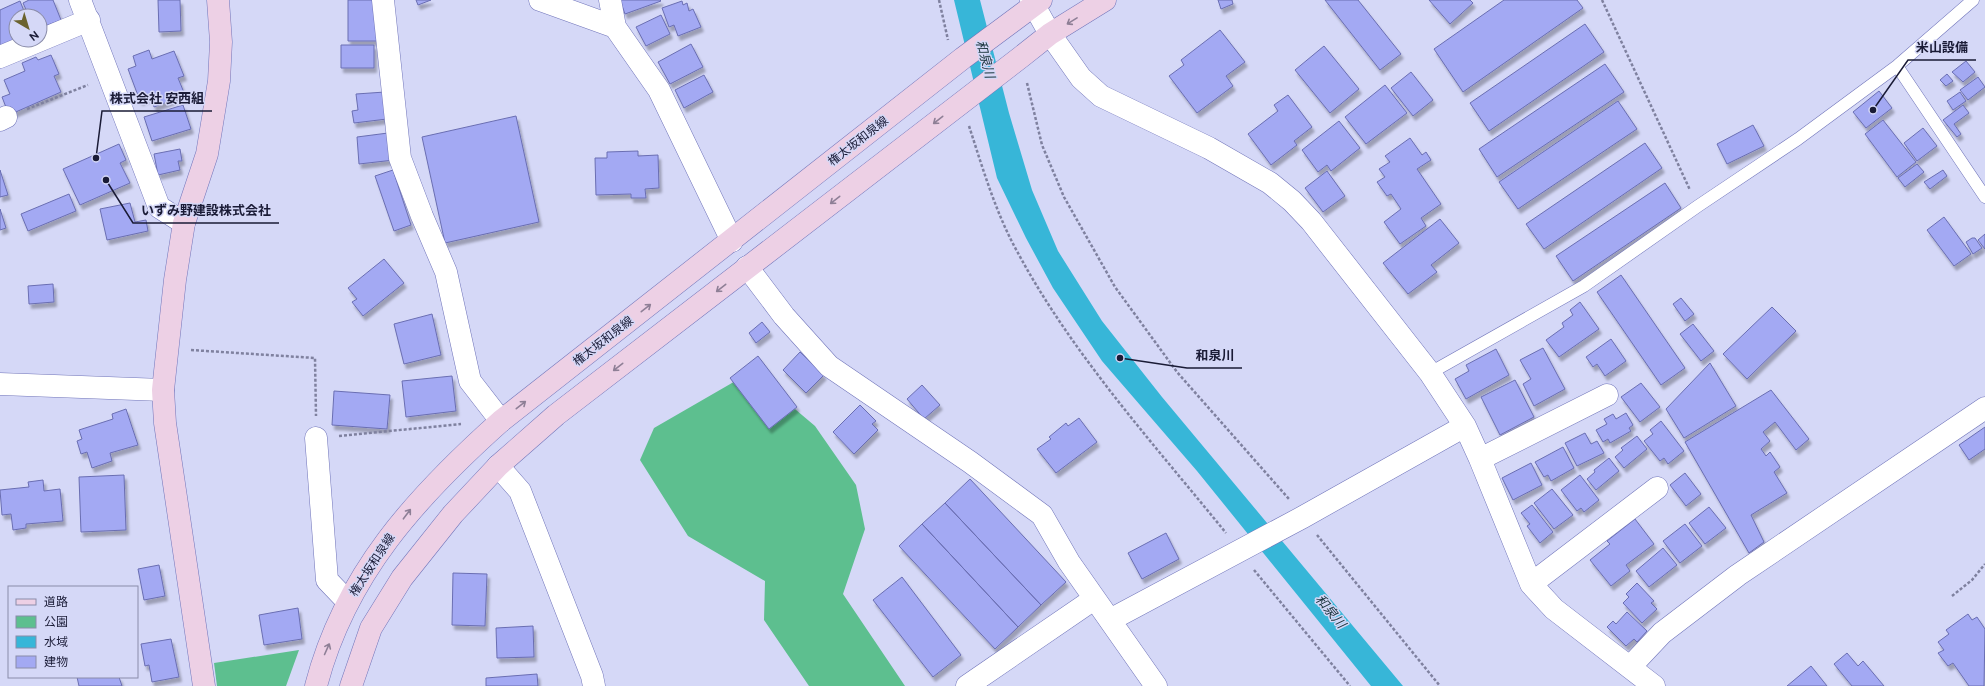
<svg xmlns="http://www.w3.org/2000/svg" width="1985" height="686" font-family="Raleway,'Noto Sans JP',sans-serif">
<style>
.green{fill:#5dbf8f}
.water{fill:#37b6d8}
.building{fill:#a3a9f3;stroke:#6a6eb2;filter:url(#shadow)}
.lines{fill:none;stroke-linecap:round;stroke-linejoin:round}
.lane-casing{stroke:#7175ba;stroke-width:13}
.street-casing{stroke:#7175ba;stroke-width:23}
.secondary-casing{stroke:#7175ba;stroke-width:23}
.path{stroke:#7f819f;stroke-width:2.5;stroke-dasharray:3 2;stroke-linecap:butt}
.lane{stroke:#fff;stroke-width:12}
.street{stroke:#fff;stroke-width:22}
.secondary{stroke:#edd0e5;stroke-width:22}
.oneway{stroke:#8e7f96}
.labels{text-anchor:middle;stroke-width:3;stroke-linejoin:round;paint-order:stroke}
.street-label{font-size:12px;fill:#1a1b36;stroke:#d5d8f7}
.water-label{font-size:13px;font-style:italic;fill:#17323a;stroke:#d5d8f7}
.leader{fill:none;stroke:#1a1b36;stroke-width:1.5}
.callout-dot{fill:#1a1b36;stroke:#d5d8f7;stroke-width:1.5}
.callout-label{font-size:13px;text-anchor:middle;font-weight:bold;fill:#1a1b36;stroke:#d5d8f7;stroke-width:3;stroke-linejoin:round;paint-order:stroke}
</style>
<defs>
<filter id="shadow"><feDropShadow dx="2.5" dy="4.5" stdDeviation="1" flood-color="#0004"/></filter>
</defs>
<rect width="100%" height="100%" fill="#d5d8f7"/>
<!-- green -->
<path class="green" d="M751,372l64,54 41,59 9,44 -22,65 62,92h-96l-45,-66 1,-39 -77,-45 -48,-76 14,-32z
M299,650l-13,36h-69l-3,-23z"/>
<!-- water -->
<path class="water" d="M954,0h26l29,113 23,77 26,61 44,70 60,76 241,289h-32l-174,-215 -95,-110 -49,-73 -27,-50 -29,-60z"/>
<!-- building -->
<path class="building" d="M29,0h24l8,20 -21,8v-12h-11l-6,-13z
M158,0h22l1,31 -22,1z
M348,0h28l1,41h-29z
M416,0h15l-13,5z
M620,0h40l1,1 -36,13z
M1218,0h14l1,4 -12,5z
M1325,0h33l43,54 -21,16z
M1429,0h41l3,3 -23,21z
M1504,0h73l6,8 -120,84 -29,-43z
M20,1l6,15h-10v24l-16,6v-36z
M682,1l1,4 4,-2 2,8 4,-2 8,18 -23,9 -4,-11 -5,2 -7,-19z
M661,15l9,19 -24,12 -10,-19z
M1585,24l19,28 -115,79 -19,-28z
M1220,30l25,32 -19,14 7,10 -36,27 -28,-37 15,-11 -3,-5z
M691,44l12,23 -33,17 -12,-22z
M341,45h33v23h-33z
M1324,46l35,43 -29,24 -35,-43z
M149,50l3,9 22,-8 10,25 -6,2 7,17 -31,12 -3,-10 -11,4 -12,-32 8,-3 -3,-10z
M51,55l8,19 -5,2 7,16 -52,23 -7,-18 8,-3 -6,-14 21,-9 -3,-8 14,-6 2,3z
M1966,61l9,11 -12,10 -11,-10z
M1605,64l19,28 -127,85 -18,-28z
M1411,72l22,28 -20,16 -22,-28z
M1947,74l6,7 -7,5 -6,-6z
M704,75l9,17 -29,16 -9,-18z
M1978,77l7,10 -17,13 -8,-10z
M1385,85l22,28 -41,31 -21,-27z
M1879,91l13,17 -26,20 -13,-16z
M385,92l2,27 -33,4 -2,-12 6,-1 -2,-16z
M1960,92l6,9 -13,9 -6,-9z
M1288,95l24,32 -18,14 3,4 -26,20 -23,-31 30,-23 -4,-6z
M1618,101l19,28 -119,80 -19,-27z
M183,105l8,24 -39,12 -8,-24z
M1963,105l6,8 -15,11 7,10 -4,3 -14,-17z
M516,116l23,106 -94,21 -23,-106z
M1883,120l33,42 -19,15 -32,-43z
M1339,121l21,27 -29,23 -4,-6 -9,7 -16,-22z
M1753,125l11,21 -37,18 -10,-20z
M1923,128l14,18 -20,15 -13,-18z
M388,133l6,27 -35,4 -2,-27z
M1410,138l12,17 4,-3 5,8 -14,9 24,35 -20,14 5,8 -26,18 -16,-22 17,-13 -10,-15 -4,2 -10,-14 8,-5 -6,-8 11,-7 -5,-6z
M1645,143l17,25 -118,81 -18,-25z
M119,144l7,16 -6,3 10,20 -50,22 -17,-36z
M180,149l2,12h-4l2,9 -22,5 -4,-21z
M638,151v5l20,-1 1,33 -14,1 1,9h-15v-4l-35,1 -1,-37h12v-6z
M1917,164l7,8 -19,15 -7,-9z
M0,170l8,25 -8,2z
M393,170l18,55 -17,6 -19,-55z
M1943,170l4,6 -17,13 -6,-7z
M1327,171l18,25 -22,16 -18,-24z
M1665,183l16,25 -108,73 -17,-25z
M69,194l7,17 -48,20 -7,-17z
M130,203l5,19 11,-2 2,11 -41,9 -7,-31z
M0,209l6,19 -6,2z
M1944,217l27,37 -17,12 -27,-36z
M1440,219l19,24 -28,22 6,7 -29,22 -25,-31z
M1985,234v15l-7,-9z
M1972,238h3l7,10 -9,6 -7,-12z
M384,259l20,24 -41,33 -11,-14 5,-3 -9,-11z
M1621,275l64,93 -24,17 -64,-93z
M53,284l1,18 -25,2 -1,-18z
M1681,298l13,16 -9,7 -12,-17z
M1580,302l19,27 -40,28 -13,-17 18,-13 -2,-4 11,-8 -3,-5z
M1772,307l24,24 -49,48 -24,-25z
M432,314l9,41 -37,9 -10,-40z
M762,322l8,10 -14,11 -7,-10z
M1693,324l21,27 -13,10 -21,-27z
M1611,339l15,22 -21,15 -8,-12 -4,3 -7,-10z
M1543,348l22,41 -31,17 -11,-22 8,-5 -11,-19z
M1496,349l13,26 -43,24 -11,-20 14,-8 -3,-6z
M800,352l24,23 -18,18 -23,-23z
M758,356l39,51 -28,22 -39,-51z
M1710,363l26,43 -52,32 -18,-29z
M452,376l4,35 -50,6 -4,-36z
M1515,380l19,37 -34,18 -19,-38z
M1641,383l19,24 -20,15 -19,-25z
M922,385l18,20 -16,14 -17,-20z
M1771,390l38,49 -13,11 -21,-28 -12,10 7,9 -9,8 5,7 4,-4 10,15 -6,5 13,21 -36,22 13,27 -15,11 -64,-111z
M334,391l56,4 -3,34 -55,-4z
M860,405l16,16 -4,3 6,6 -24,24 -21,-22z
M126,409l12,36 -28,8 2,8 -20,7 -5,-16 -6,2 -4,-13 5,-2 -3,-9 34,-11 -1,-5z
M1626,413l7,12 -4,3 2,3 -21,12 -2,-4 -5,3 -7,-12 11,-6 -3,-5 9,-5 3,5z
M1079,418l18,24 -41,31 -19,-24 14,-10 -2,-2 17,-14 2,3z
M1661,421l23,30 -16,13 -4,-6 -4,3 -16,-20 9,-7 -3,-4z
M1985,427v22l-16,11 -10,-15z
M1585,433l6,11 6,-3 7,12 -27,13 -12,-23z
M1637,436l10,13 -23,19 -9,-11 8,-7 -2,-2z
M1563,447l11,21 -23,13 -3,-6 -4,2 -9,-15z
M1609,458l10,13 -23,19 -9,-11 8,-7 -1,-2z
M1531,463l11,22 -29,15 -11,-22z
M1685,473l16,21 -15,12 -16,-21z
M124,475l2,55 -45,2 -2,-55z
M1580,475l19,25 -15,12 -3,-4 -4,3 -16,-21z
M970,479l96,103 -25,23 -96,-102z
M43,480l1,11 16,-2 3,32 -37,3v4l-13,2 -2,-16 -9,1 -2,-25 29,-3 -1,-5z
M1552,489l21,26 -19,14 -20,-26z
M945,503l96,102 -23,22 -96,-103z
M1532,505l21,27 -13,11 -13,-17 3,-2 -9,-11z
M1709,507l17,21 -21,16 -16,-21z
M1635,519l19,25 -28,21 4,6 -19,15 -21,-26 20,-16 -3,-3z
M922,524l96,103 -23,22 -96,-103z
M1685,524l17,22 -22,17 -17,-22z
M1166,533l13,26 -37,20 -14,-26z
M1663,548l14,17 -28,22 -13,-16z
M159,565l6,31 -21,4 -6,-31z
M453,573l34,1 -2,52 -33,-1z
M902,577l59,78 -28,22 -60,-77z
M1637,583l17,18 -3,2 6,6 -15,14 -19,-20 6,-6 -3,-3z
M298,608l4,31 -38,6 -5,-30z
M1627,612l20,19 -10,11 -3,-3 -8,7 -19,-19 6,-6 3,3z
M1968,614l4,6 5,-3 8,12 -1,57h-15l-16,-23 -5,3 -10,-13 6,-3 -6,-8 11,-8 -3,-4z
M533,626l1,31 -37,1 -1,-30z
M171,639l8,38 -27,5 -3,-17 -4,1 -4,-22z
M1847,653l11,13 5,-5 21,25h-32l-18,-22z
M1811,666l16,20h-40z
M537,674l1,12h-52v-8z
M77,677h42l3,9h-43z"/>
<g class="lines">
<!-- lane casing -->
<g class="lane-casing">
<path id="lane" d="M1897,66l88,131
M1430,373l154,-87 114,-80 100,-67 99,-73 76,-66"/>
</g>
<!-- street casing -->
<g class="street-casing">
<path id="street" d="M80,0l79,207 25,16
M383,0l17,158 22,58 24,56 24,109 31,40
M540,0l75,27 44,63 73,151
M610,0l5,27
M1031,0l19,34 31,44 20,18 108,52 61,35 22,18 19,20 119,152 35,53 15,33 51,125 23,25 100,77
M0,57l89,-37
M0,120l6,-3
M747,267l37,49 45,50 141,96 72,53 27,47 87,124
M0,384l163,6
M316,438l11,142 21,22
M1480,459l127,-64
M498,466l22,25 72,185 2,10
M1531,584l126,-96
M1110,620l193,-103 162,-91
M1630,667l32,-34 76,-58 247,-167
M967,686l127,-87"/>
</g>
<!-- secondary casing -->
<g class="secondary-casing">
<path id="secondary" d="M204,686l-39,-263 -2,-33 12,-110 9,-57 23,-69 12,-73 2,-39 -3,-42
M316,686c29,-112 101,-190 185,-265l462,-363 78,-58
M351,686l20,-58 31,-50 51,-64 45,-48 58,-51 465,-358 29,-23 55,-34"/>
</g>
<!-- path -->
<path class="path" d="M939,0l9,40
M1602,0l88,190
M1027,83l15,62 22,52 51,90 62,85 112,127
M27,109l61,-24
M969,126c14,43 27,88 49,127 55,102 135,190 208,280
M191,350l124,8 1,58
M339,436l122,-12
M1317,535l123,151
M1254,570l96,116
M1952,596l20,-16 13,-16"/>
<!-- lane -->
<use href="#lane" class="lane"/>
<!-- street -->
<use href="#street" class="street"/>
<!-- secondary -->
<use href="#secondary" class="secondary"/>
</g>
<!-- one-way arrows -->
<defs><path id="oneway-shaft" d="M-6 0H5M1.5-3L5.5 0L1.5 3" fill="none" stroke-width="1.6" stroke-linecap="round" stroke-linejoin="round"/></defs>
<g class="oneway">
<use href="#oneway-shaft" transform="translate(1072 21) rotate(148)"/>
<use href="#oneway-shaft" transform="translate(938 120) rotate(142)"/>
<use href="#oneway-shaft" transform="translate(835 200) rotate(142)"/>
<use href="#oneway-shaft" transform="translate(721 288) rotate(142)"/>
<use href="#oneway-shaft" transform="translate(646 308) rotate(-38)"/>
<use href="#oneway-shaft" transform="translate(618 367) rotate(142)"/>
<use href="#oneway-shaft" transform="translate(521 405) rotate(-38)"/>
<use href="#oneway-shaft" transform="translate(407 514) rotate(-53)"/>
<use href="#oneway-shaft" transform="translate(327 649) rotate(-66)"/>
</g>
<g class="labels">
<!-- street labels -->
<g class="street-label">
<text transform="translate(858 141) rotate(-38)" y="4">権太坂和泉線</text>
<text transform="translate(603 341) rotate(-38)" y="4">権太坂和泉線</text>
<text transform="translate(372 565) rotate(-57)" y="4">権太坂和泉線</text>
</g>
<!-- water labels -->
<g class="water-label">
<text transform="translate(986 59) rotate(75)" y="5">和泉川</text>
<text transform="translate(1331 611) rotate(50)" y="5">和泉川</text>
</g>
</g>
<!-- callouts -->
<path class="leader" d="M1873 110L1908 60H1976M96 158L102 111H212M106 180L133 223H279M1120 358L1187 368H1242"/>
<g class="callout-dot">
<circle cx="1873" cy="110" r="4"/>
<circle cx="96" cy="158" r="4"/>
<circle cx="106" cy="180" r="4"/>
<circle cx="1120" cy="358" r="4"/>
</g>
<g class="callout-label">
<text x="1942" y="52">米山設備</text>
<text x="157" y="103">株式会社 安西組</text>
<text x="206" y="215">いずみ野建設株式会社</text>
<text x="1215" y="360">和泉川</text>
</g>
<!-- legend -->
<rect x="8" y="586" width="130" height="92" fill="#d5d8f7" stroke="#8a8caa"/>
<rect x="16" y="599" width="20" height="6" fill="#edd0e5" stroke="#8a8caa"/>
<text x="44" y="606" font-size="12" fill="#1a1b36">道路</text>
<rect x="16" y="616" width="20" height="12" fill="#5dbf8f" stroke="#8a8caa"/>
<text x="44" y="626" font-size="12" fill="#1a1b36">公園</text>
<rect x="16" y="636" width="20" height="12" fill="#37b6d8" stroke="#8a8caa"/>
<text x="44" y="646" font-size="12" fill="#1a1b36">水域</text>
<rect x="16" y="656" width="20" height="12" fill="#a3a9f3" stroke="#8a8caa"/>
<text x="44" y="666" font-size="12" fill="#1a1b36">建物</text>
<!-- north arrow -->
<g transform="translate(28 28) rotate(142)"><circle r="19" fill="#d5d8f7" stroke="#8a8caa"/>
<path d="M0-3L7 15L0 10L-7 15Z" fill="#6b632f"/>
<text y="-6" font-size="11" font-weight="bold" text-anchor="middle" fill="#1a1b36">N</text>
</g>
</svg>
